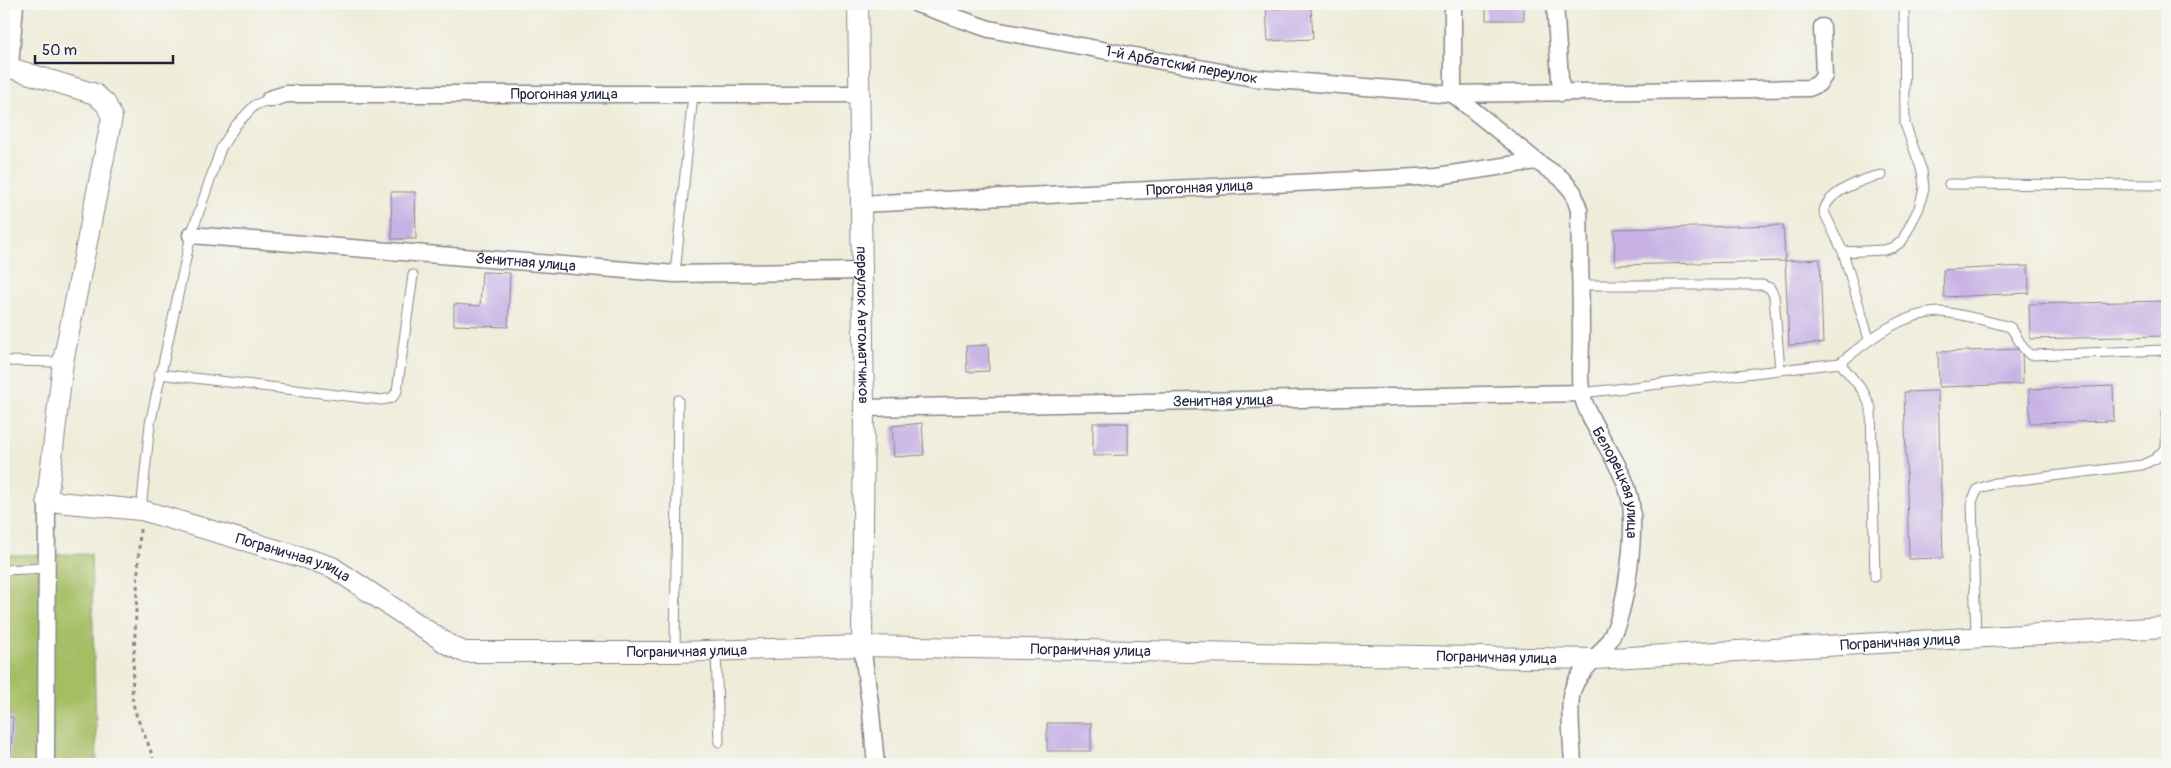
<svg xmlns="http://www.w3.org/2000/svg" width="2171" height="768" font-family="Pangolin,sans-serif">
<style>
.green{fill:#a5bd63;stroke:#64704f}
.building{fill:#c8b2e5}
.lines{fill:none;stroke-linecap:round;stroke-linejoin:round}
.service-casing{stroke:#88878a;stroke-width:11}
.minor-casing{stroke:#88878a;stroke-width:19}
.tertiary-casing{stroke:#88878a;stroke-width:22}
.path{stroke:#88878a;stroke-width:3;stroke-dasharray:4 4;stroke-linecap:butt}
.service{stroke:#fff;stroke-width:9}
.minor{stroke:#fff;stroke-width:16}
.tertiary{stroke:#fff;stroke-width:20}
.labels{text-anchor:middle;stroke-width:5;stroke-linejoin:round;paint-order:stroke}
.street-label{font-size:15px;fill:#22223b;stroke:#f6f6f2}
</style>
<rect width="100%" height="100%" fill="#f6f6f2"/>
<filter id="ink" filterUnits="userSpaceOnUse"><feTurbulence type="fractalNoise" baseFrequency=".02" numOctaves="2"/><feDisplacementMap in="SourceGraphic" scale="10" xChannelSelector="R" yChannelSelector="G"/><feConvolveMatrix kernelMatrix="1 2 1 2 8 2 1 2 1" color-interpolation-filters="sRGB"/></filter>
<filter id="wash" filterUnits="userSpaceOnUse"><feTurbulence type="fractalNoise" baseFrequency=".0096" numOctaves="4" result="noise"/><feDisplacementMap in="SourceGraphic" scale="20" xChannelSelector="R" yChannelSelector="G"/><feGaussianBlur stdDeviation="1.12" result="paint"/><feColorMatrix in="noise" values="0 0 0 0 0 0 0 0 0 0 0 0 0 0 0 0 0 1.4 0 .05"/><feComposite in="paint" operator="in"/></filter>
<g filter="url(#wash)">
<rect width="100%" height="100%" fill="#efecd9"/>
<!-- green -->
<path class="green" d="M91,554l6,210h-93v-209z"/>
<g id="blocks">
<!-- building -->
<path class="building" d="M1486,4h38v16h-38z
M1311,7l2,32 -45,2 -2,-32z
M391,192h24l1,47h-24z
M1783,225l2,36 -170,4 -1,-36z
M1820,259l3,84 -34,2 -4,-84z
M2028,266l1,27 -85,4 -1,-27z
M482,272l28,1 -2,54 -54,-2v-21l26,2z
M2167,301v35l-137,3 -1,-35z
M988,345l1,26 -22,1 -1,-26z
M2022,349l1,35 -84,3 -1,-35z
M2113,386l1,35 -84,2 -1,-34z
M1938,391l5,167 -34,1 -5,-167z
M922,423l2,32 -30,2 -2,-31z
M1093,423h35v32l-35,1z
M4,717h9l-3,45 -6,-1z
M1047,723h44v28h-44z"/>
</g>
</g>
<g filter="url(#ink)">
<use href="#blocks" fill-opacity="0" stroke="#88878a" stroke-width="1"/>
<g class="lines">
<!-- service casing -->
<g class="service-casing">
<path id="service" d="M1949,184l218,1
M1843,252l-19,-40c2,-20 41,-34 58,-37
M675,274l18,-180
M1580,285h182l8,3 4,8 6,74
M1869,339l-26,-87 41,-2 10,-3 8,-6 17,-33 5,-20 -2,-17 -17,-47 -1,-120
M4,361l59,1
M1840,363c29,-23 59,-49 98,-51 13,-1 57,11 72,15 8,9 10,20 20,28l137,-5
M159,374l222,26 11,-2 5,-7 16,-116
M1582,393l258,-30 23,28 8,17 4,169
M141,510l9,-86 41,-189 30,-87 15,-23 19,-20 15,-6
M4,570l43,-2
M1976,637l-4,-136 6,-12 17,-6 147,-18 13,-6 11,-11 1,-36
M716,651l3,91
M675,652l3,-252"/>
</g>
<!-- minor casing -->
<g class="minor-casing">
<g id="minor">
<path id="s1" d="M917,4l72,25 264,49 200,16 356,-6 9,-4 6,-8 -2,-49"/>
<path d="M1453,4v90"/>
<path d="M1555,4l6,89"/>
<path d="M10,66l5,-62"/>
<path id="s2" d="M1453,94l83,67 25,17 12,14 6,18c1,44 2,88 2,132 0,16 -3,37 1,53 11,41 50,76 50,121 1,33 -6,101 -25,128 -12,17 -32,30 -36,52 -2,19 1,48 2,68"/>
<path id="s3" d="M270,99l16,-5h573"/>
<path id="s4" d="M861,204l577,-28 98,-15"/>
<path id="s5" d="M191,235l484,39 187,-3"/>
<path id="s6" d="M864,408l718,-15"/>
<path d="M862,646l8,57 6,61"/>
<path d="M46,764l1,-263"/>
</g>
</g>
<!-- tertiary casing -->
<g class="tertiary-casing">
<g id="tertiary">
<path id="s7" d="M858,4l6,404 -2,238"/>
<path id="s8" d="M4,66l91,28 11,10 6,13 -49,245 -16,139 94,9 170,50 21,7 117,78 15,7h211l187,-6 732,13 573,-32"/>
</g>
</g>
<!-- path -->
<path class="path" d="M140,529l-8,166c2,25 18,45 22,69"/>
<!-- service -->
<use href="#service" class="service"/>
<!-- minor -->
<use href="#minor" class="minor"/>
<!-- tertiary -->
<use href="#tertiary" class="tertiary"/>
</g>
</g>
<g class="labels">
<!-- street labels -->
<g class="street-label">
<text dy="5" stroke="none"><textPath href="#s1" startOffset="272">1-й Арбатский переулок</textPath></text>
<text dy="5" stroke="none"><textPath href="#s3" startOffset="295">Прогонная улица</textPath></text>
<text dy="5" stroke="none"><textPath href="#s4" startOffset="339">Прогонная улица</textPath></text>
<text dy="5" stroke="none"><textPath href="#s5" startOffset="336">Зенитная улица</textPath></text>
<text dy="5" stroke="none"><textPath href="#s7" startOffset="321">переулок Автоматчиков</textPath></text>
<text dy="5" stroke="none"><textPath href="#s6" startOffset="359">Зенитная улица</textPath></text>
<text dy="5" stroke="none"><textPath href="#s2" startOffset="455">Белорецкая улица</textPath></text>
<text dy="5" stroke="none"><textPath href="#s8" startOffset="768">Пограничная улица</textPath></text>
<text dy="5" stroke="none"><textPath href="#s8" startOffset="2402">Пограничная улица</textPath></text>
<text dy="5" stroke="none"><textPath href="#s8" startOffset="1592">Пограничная улица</textPath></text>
<text dy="5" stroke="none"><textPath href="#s8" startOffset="1188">Пограничная улица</textPath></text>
<text dy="5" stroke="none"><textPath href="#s8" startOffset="1998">Пограничная улица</textPath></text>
</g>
</g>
<!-- margin -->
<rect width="2171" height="768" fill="none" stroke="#f6f6f2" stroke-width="20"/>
<!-- scale -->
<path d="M35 55v8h138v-8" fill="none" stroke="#22223b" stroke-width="2.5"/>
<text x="42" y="55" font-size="15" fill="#22223b" stroke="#f6f6f2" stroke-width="4" paint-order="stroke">50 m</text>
</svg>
